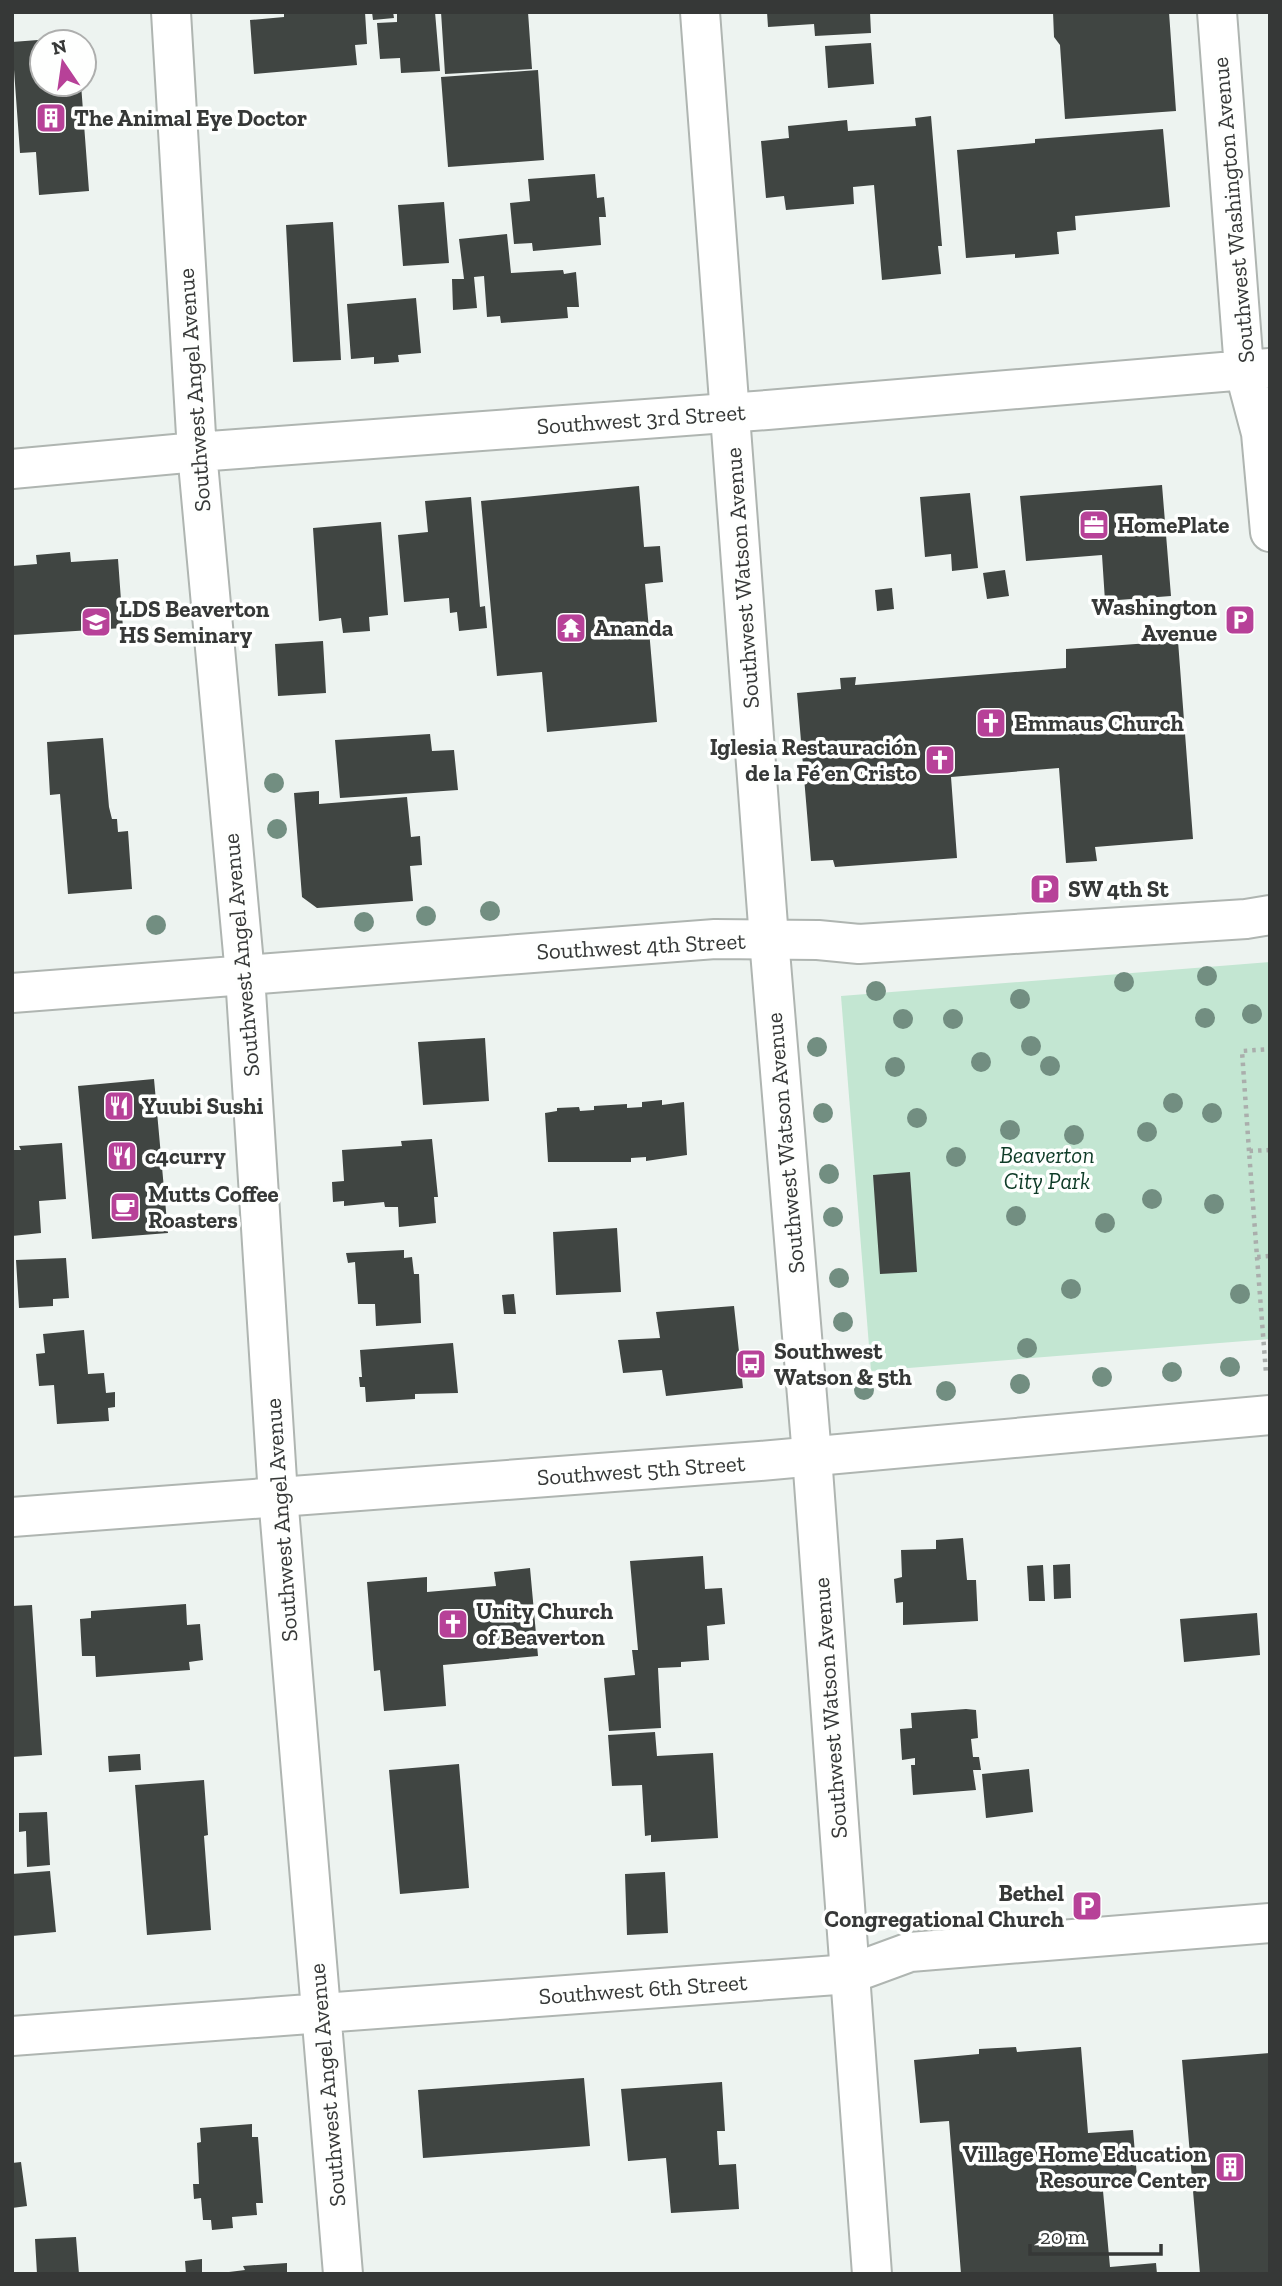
<svg xmlns="http://www.w3.org/2000/svg" width="1282" height="2286" font-family="'Zilla Slab',serif">
<style>
.green{fill:#c3e6d2}
.building{fill:#404542}
.lines{fill:none;stroke-linecap:round;stroke-linejoin:round}
.minor-casing{stroke:#afb5b1;stroke-width:42}
.tertiary-casing{stroke:#afb5b1;stroke-width:42}
.secondary-casing{stroke:#afb5b1;stroke-width:42}
.path{stroke:#aaaeac;stroke-width:4.5;stroke-dasharray:3.5 5;stroke-linecap:butt}
.minor{stroke:#fff;stroke-width:38}
.tertiary{stroke:#fff;stroke-width:38}
.secondary{stroke:#fff;stroke-width:38}
.tree{fill:#728e81}
.labels{text-anchor:middle;stroke-width:7;stroke-linejoin:round;paint-order:stroke}
.poi-label{font-size:23px;font-weight:bold;fill:#363837;stroke:#fefffe;text-anchor:start}
.street-label{font-size:23px;fill:#363837;stroke:#fefffe}
.park-label{font-size:23px;font-style:italic;fill:#0e3b27;stroke:#fefffe}
</style>
<rect width="100%" height="100%" fill="#edf3f0"/>
<!-- green -->
<path class="green" d="M1270,962v377l-399,32 -30,-375z"/>
<!-- building -->
<path class="building" d="M284,12h81l2,32 -12,1 2,20 -103,9 -4,-54 34,-3z
M372,12h21l1,6 -21,2z
M397,12h38l5,59 -39,2 -1,-15 -20,1 -3,-36 20,-1z
M441,12h87l4,57 -87,5z
M767,12h103l1,21 -56,3 -1,-12 -46,3z
M1053,12h116l7,99 -111,8 -5,-74 -6,-8z
M77,37l1,5h-36v42h39l8,107 -50,4 -3,-43 -16,1 -8,-111z
M871,43l3,41 -46,4 -3,-42z
M538,70l6,90 -96,7 -7,-90z
M931,116l11,130h-4l3,28 -59,6 -8,-95 -21,2 1,17 -68,6 -2,-14 -18,2 -5,-57 28,-3 -1,-12 59,-6 1,11 68,-5 -1,-8z
M1163,129l7,78 -95,9 1,14 -19,2 2,22 -44,4v-4l-49,4 -9,-108 78,-7v-4z
M595,174l2,24 7,-1 2,20h-7l2,28 -68,6 -1,-8 -18,1 -4,-41 20,-2 -2,-22z
M444,202l5,61 -46,3 -5,-61z
M333,222l8,138 -48,2 -7,-137z
M507,234l4,39 52,-3 1,4 12,-2 3,35h-12l1,11 -67,5 -1,-7 -13,1 -3,-41 -10,1 3,31 -24,2 -1,-31h12l-5,-40z
M416,298l5,55 -23,2 1,7 -12,1 -13,1v-7l-23,2 -4,-55z
M1162,485l9,111 -66,5 -3,-46 -76,6 -6,-65z
M639,486l5,61 16,-1 3,36 -18,2 12,138 -110,10 -5,-60 -45,4 -16,-175z
M970,493l8,75 -26,3 -1,-17 -26,3 -5,-60z
M471,497l9,110 5,-1 2,22 -28,3 -2,-19 -7,1 -1,-15 -45,4 -6,-67 30,-3 -3,-31z
M381,522l7,93 -19,2 1,14 -27,2 -2,-15 -22,3 -6,-93z
M70,552l1,10 47,-3 5,69 -111,7v-69l25,-2 -1,-9z
M1005,570l4,26 -22,3 -4,-26z
M892,588l2,21 -17,2 -2,-21z
M323,641l3,52 -48,3 -3,-52z
M1178,641l15,198 -98,8 2,14 -31,2 -7,-95 -108,9 6,81 -122,9 -2,-7 -22,1 -14,-168 44,-4 -1,-11 16,-1 -1,8 211,-17v-19z
M430,734l2,17 22,-1 4,40 -118,8 -5,-58z
M103,738l6,69 3,12h5l1,13 10,-1 4,58 -64,5 -8,-100 -10,1 -3,-53z
M319,791v13l88,-7 4,40 9,-1 2,29 -12,1 3,35 -96,7 -15,-11 -8,-104z
M485,1038l4,63 -66,4 -5,-63z
M154,1079l14,154 -76,6 -14,-153z
M662,1100v5l22,-3 3,53 -41,6v-4l-15,1v4h-83l-3,-49 12,-2v-3l22,-1 1,4 14,-1v-4l33,-2v4l15,-1v-5z
M432,1139l6,58h-4l2,26 -37,4 -1,-20h-13l-1,-5 -40,4v-5l-11,1 -1,-20 12,-1 -2,-31 60,-4 -1,-5z
M62,1143l4,56 -27,2 2,32 -29,3v-86h9l-2,-4z
M910,1172l7,100 -37,2 -7,-99z
M617,1228l4,64 -65,3 -3,-63z
M404,1250v8l8,-1 2,17h5l2,49 -45,3 -1,-22h-17l-3,-42 -7,1 -2,-10z
M66,1258l3,40 -16,1v7l-34,2 -3,-48z
M514,1294l2,20h-12l-2,-19z
M734,1306l9,82 -77,8 -4,-26 -39,3 -5,-33 42,-2 -4,-26z
M84,1330l4,44 16,-1 2,20 9,-1v15l-7,1 1,13 -52,3 -3,-39 -15,1 -3,-32 9,-1 -2,-19z
M453,1343l5,50 -43,1v5l-49,3 -1,-15h-5l-1,-10h3l-2,-27z
M963,1538l4,42h9l2,41 -75,4v-23l-7,1 -2,-24 8,-2 -1,-27 35,-1v-9z
M703,1556l2,33 17,-1 3,36 -18,2 2,34 -28,2v5l-23,1 3,60 -52,3 -5,-53 31,-3 -3,-25h6l-8,-89z
M1070,1564l1,34 -17,1 -1,-34z
M1043,1565l2,36h-16l-2,-35z
M530,1568l8,88 -95,9 3,41 -62,5 -4,-41 -6,1 -7,-89 60,-5v15l69,-6 -2,-14z
M186,1604l1,21 13,-1 3,36 -14,2 1,8 -94,7 -1,-21h-13l-2,-37 11,-1v-7z
M32,1605l10,150 -30,2v-151z
M1257,1613l3,42 -76,7 -4,-43z
M966,1709l10,1 2,28 -7,1 2,18h6l2,13h-8l3,20 -63,5 -2,-30h4v-7l-13,2 -2,-31 12,-1 -1,-15z
M655,1732l2,24 56,-3 5,85 -67,4v-7l-6,1 -3,-51 -30,1 -4,-51z
M140,1754l1,16 -32,2 -1,-16z
M459,1764l10,124 -69,6 -11,-124z
M1029,1769l4,43 -47,6 -4,-44z
M204,1780l4,55 -4,1 7,94 -64,5 -12,-150z
M47,1812l3,53 -23,2 -1,-36 -7,1v-19z
M50,1871l6,61 -44,4v-62z
M665,1872l3,61 -41,2 -2,-61z
M1016,2047l1,5 64,-5 7,86 45,-3 4,47 -35,3 8,87 46,-4 1,11h-196l-12,-153 -29,2 -6,-63 65,-6v-5z
M1270,2053v221h-70l-18,-214z
M584,2078l6,68 -167,12 -5,-68z
M722,2082l3,49h-8l2,34 17,-1 3,45 -68,4 -5,-55 -38,3 -7,-72z
M252,2124v13h6l5,66h-7l1,12 -25,2 1,11 -21,2 -1,-10h-8l-2,-22 -7,1 -1,-15h6l-2,-41 4,-1 -1,-14z
M21,2162l6,44 -15,2v-45z
M76,2237l3,37h-42l-2,-35z
M202,2259v15h-16l-1,-13z
M287,2263v11h-57l-1,-2 16,-2 -2,-4z"/>
<g class="lines">
<!-- minor casing -->
<g class="minor-casing">
<path id="minor" d="M171,12l26,440 48,523 33,521 65,778
M1217,12l27,357 17,64 9,99
M12,469l185,-17 570,-42 503,-42
M12,993l703,-54 103,1 41,4 387,-25 24,-4
M12,2036l838,-62 60,-22 360,-29"/>
</g>
<!-- tertiary casing -->
<g class="tertiary-casing">
<path id="tertiary" d="M12,1517l748,-56 510,-46"/>
</g>
<!-- secondary casing -->
<g class="secondary-casing">
<path id="secondary" d="M700,12l69,927 43,517 60,818"/>
</g>
<!-- path -->
<path class="path" d="M1270,1150l-21,1 8,106 13,-1
M1249,1151l-7,-100 28,-2
M1257,1257l9,116"/>
<!-- minor -->
<use href="#minor" class="minor"/>
<!-- tertiary -->
<use href="#tertiary" class="tertiary"/>
<!-- secondary -->
<use href="#secondary" class="secondary"/>
</g>
<!-- trees -->
<g class="tree">
<circle cx="274" cy="783" r="10"/>
<circle cx="277" cy="829" r="10"/>
<circle cx="490" cy="911" r="10"/>
<circle cx="426" cy="916" r="10"/>
<circle cx="364" cy="922" r="10"/>
<circle cx="156" cy="925" r="10"/>
<circle cx="1207" cy="976" r="10"/>
<circle cx="1124" cy="982" r="10"/>
<circle cx="876" cy="991" r="10"/>
<circle cx="1020" cy="999" r="10"/>
<circle cx="1252" cy="1014" r="10"/>
<circle cx="1205" cy="1018" r="10"/>
<circle cx="903" cy="1019" r="10"/>
<circle cx="953" cy="1019" r="10"/>
<circle cx="1031" cy="1046" r="10"/>
<circle cx="817" cy="1047" r="10"/>
<circle cx="981" cy="1062" r="10"/>
<circle cx="1050" cy="1066" r="10"/>
<circle cx="895" cy="1067" r="10"/>
<circle cx="1173" cy="1103" r="10"/>
<circle cx="823" cy="1113" r="10"/>
<circle cx="1212" cy="1113" r="10"/>
<circle cx="917" cy="1118" r="10"/>
<circle cx="1010" cy="1130" r="10"/>
<circle cx="1147" cy="1132" r="10"/>
<circle cx="1074" cy="1135" r="10"/>
<circle cx="956" cy="1157" r="10"/>
<circle cx="829" cy="1174" r="10"/>
<circle cx="1152" cy="1199" r="10"/>
<circle cx="1214" cy="1204" r="10"/>
<circle cx="1016" cy="1216" r="10"/>
<circle cx="833" cy="1217" r="10"/>
<circle cx="1105" cy="1223" r="10"/>
<circle cx="839" cy="1278" r="10"/>
<circle cx="1071" cy="1289" r="10"/>
<circle cx="1240" cy="1294" r="10"/>
<circle cx="843" cy="1322" r="10"/>
<circle cx="1027" cy="1348" r="10"/>
<circle cx="1230" cy="1367" r="10"/>
<circle cx="1172" cy="1372" r="10"/>
<circle cx="1102" cy="1377" r="10"/>
<circle cx="1020" cy="1384" r="10"/>
<circle cx="864" cy="1390" r="10"/>
<circle cx="946" cy="1391" r="10"/>
</g>
<!-- icons -->
<defs>
<g id="building-square" transform="scale(1.575)"><rect x="-9" y="-9" width="18" height="18" rx="4" fill="#b74198" stroke="#fefffe"/><path d="M-4-6H4V6H1V3H-1V6H-4ZM-2.5-4.3h1.7v1.8h-1.7ZM.8-4.3h1.7v1.8H.8ZM-2.5-1h1.7V.8h-1.7ZM.8-1h1.7V.8H.8Z" fill="#fff"/></g>
<g id="office-square" transform="scale(1.575)"><rect x="-9" y="-9" width="18" height="18" rx="4" fill="#b74198" stroke="#fefffe"/><path d="M-6-3h4V-5.5h4V-3h4V5H-6ZM-1-4.5V-3h2v-1.5ZM-6 0V1H6V0Z" fill="#fff"/></g>
<g id="parking-square" transform="scale(1.575)"><rect x="-9" y="-9" width="18" height="18" rx="4" fill="#b74198" stroke="#fefffe"/><path d="M-3.5-5.5H1a3.5 3.5 0 0 1 0 7H-1V5.5H-3.5ZM-1-3.4V-.6H.8a1.4 1.4 0 0 0 0-2.8Z" fill="#fff"/></g>
<g id="school-square" transform="scale(1.575)"><rect x="-9" y="-9" width="18" height="18" rx="4" fill="#b74198" stroke="#fefffe"/><path d="M0-5L7-2L0 1L-7-2ZM-4 1L0 2.5L4 1V4Q0 6-4 4Z" fill="#fff"/></g>
<g id="temple-square" transform="scale(1.575)"><rect x="-9" y="-9" width="18" height="18" rx="4" fill="#b74198" stroke="#fefffe"/><path d="M0-6L5-2H3V0L6.5 2.5H4V6H1.5V3h-3V6H-4V2.5H-6.5L-3 0V-2H-5Z" fill="#fff"/></g>
<g id="church-square" transform="scale(1.575)"><rect x="-9" y="-9" width="18" height="18" rx="4" fill="#b74198" stroke="#fefffe"/><path d="M-1.2-6h2.4v3.5h3.3v2.4h-3.3V6h-2.4V-.1h-3.3v-2.4h3.3Z" fill="#fff"/></g>
<g id="restaurant-square" transform="scale(1.575)"><rect x="-9" y="-9" width="18" height="18" rx="4" fill="#b74198" stroke="#fefffe"/><path d="M-5-6h1v4h1v-4h1v4h1v-4h1v5L-1.5 .5V6h-2V.5L-5-1ZM5-6V6H3V1.5H1.5Q1.5-4 5-6Z" fill="#fff"/></g>
<g id="cafe-square" transform="scale(1.575)"><rect x="-9" y="-9" width="18" height="18" rx="4" fill="#b74198" stroke="#fefffe"/><path d="M-5.5-4.5H6V0H3Q3 3.5 0 3.5H-2.5Q-5.5 3.5-5.5 0ZM3-3.2v2h1.7v-2ZM-6 4.5H4V6H-6Z" fill="#fff"/></g>
<g id="bus-square" transform="scale(1.575)"><rect x="-9" y="-9" width="18" height="18" rx="4" fill="#b74198" stroke="#fefffe"/><path d="M-5-6H5V4H4V6H2V4H-2V6H-4V4H-5ZM-3.5-4V0h7V-4ZM-3.5 1.2v1.5H-2V1.2ZM2 1.2v1.5H3.5V1.2Z" fill="#fff"/></g>
</defs>
<g fill-rule="evenodd">
<use href="#building-square" x="51" y="118"/>
<use href="#office-square" x="1094" y="525"/>
<use href="#parking-square" x="1240" y="620"/>
<use href="#school-square" x="96" y="622"/>
<use href="#temple-square" x="571" y="628"/>
<use href="#church-square" x="991" y="723"/>
<use href="#church-square" x="940" y="760"/>
<use href="#parking-square" x="1045" y="889"/>
<use href="#restaurant-square" x="119" y="1106"/>
<use href="#restaurant-square" x="122" y="1156"/>
<use href="#cafe-square" x="125" y="1207"/>
<use href="#bus-square" x="751" y="1364"/>
<use href="#church-square" x="453" y="1624"/>
<use href="#parking-square" x="1087" y="1906"/>
<use href="#building-square" x="1230" y="2167"/>
</g>
<g class="labels">
<!-- poi labels -->
<g class="poi-label">
<text x="74" y="126">The Animal Eye Doctor</text>
<text x="1117" y="533">HomePlate</text>
<text x="1217" y="615" text-anchor="end">Washington<tspan x="1217" dy="26">Avenue</tspan></text>
<text x="119" y="617">LDS Beaverton<tspan x="119" dy="26">HS Seminary</tspan></text>
<text x="594" y="636">Ananda</text>
<text x="1014" y="731">Emmaus Church</text>
<text x="917" y="755" text-anchor="end">Iglesia Restauración<tspan x="917" dy="26">de la Fé en Cristo</tspan></text>
<text x="1068" y="897">SW 4th St</text>
<text x="142" y="1114">Yuubi Sushi</text>
<text x="145" y="1164">c4curry</text>
<text x="148" y="1202">Mutts Coffee<tspan x="148" dy="26">Roasters</tspan></text>
<text x="774" y="1359">Southwest<tspan x="774" dy="26">Watson &amp; 5th</tspan></text>
<text x="476" y="1619">Unity Church<tspan x="476" dy="26">of Beaverton</tspan></text>
<text x="1064" y="1901" text-anchor="end">Bethel<tspan x="1064" dy="26">Congregational Church</tspan></text>
<text x="1207" y="2162" text-anchor="end">Village Home Education<tspan x="1207" dy="26">Resource Center</tspan></text>
</g>
<!-- street labels -->
<g class="street-label">
<text transform="translate(1233 210) rotate(-95)" y="8">Southwest Washington Avenue</text>
<text transform="translate(194 390) rotate(-94)" y="8">Southwest Angel Avenue</text>
<text transform="translate(641 419) rotate(-4)" y="8">Southwest 3rd Street</text>
<text transform="translate(742 578) rotate(-94)" y="8">Southwest Watson Avenue</text>
<text transform="translate(641 946) rotate(-3)" y="8">Southwest 4th Street</text>
<text transform="translate(241 955) rotate(-95)" y="8">Southwest Angel Avenue</text>
<text transform="translate(785 1143) rotate(-95)" y="8">Southwest Watson Avenue</text>
<text transform="translate(641 1470) rotate(-4)" y="8">Southwest 5th Street</text>
<text transform="translate(281 1520) rotate(-94)" y="8">Southwest Angel Avenue</text>
<text transform="translate(830 1708) rotate(-94)" y="8">Southwest Watson Avenue</text>
<text transform="translate(643 1989) rotate(-4)" y="8">Southwest 6th Street</text>
<text transform="translate(327 2085) rotate(-95)" y="8">Southwest Angel Avenue</text>
</g>
<!-- park labels -->
<g class="park-label">
<text x="1047" y="1163">Beaverton<tspan x="1047" dy="26">City Park</tspan></text>
</g>
</g>
<!-- border -->
<rect width="1282" height="2286" fill="none" stroke="#363837" stroke-width="28"/>
<!-- north arrow -->
<g transform="translate(63 63) rotate(347)"><circle r="33" fill="#fefffe" stroke="#aeafae" stroke-width="2"/>
<path d="M0-5L12 26L0 18L-12 26Z" fill="#b74198"/>
<text y="-10" font-size="19" font-weight="bold" text-anchor="middle" fill="#363837">N</text>
</g>
<!-- scale -->
<path d="M1030 2244v10h131v-10" fill="none" stroke="#363837" stroke-width="3.5"/>
<text x="1040" y="2244" font-size="21" fill="#363837" stroke="#fefffe" stroke-width="5" paint-order="stroke">20 m</text>
</svg>
